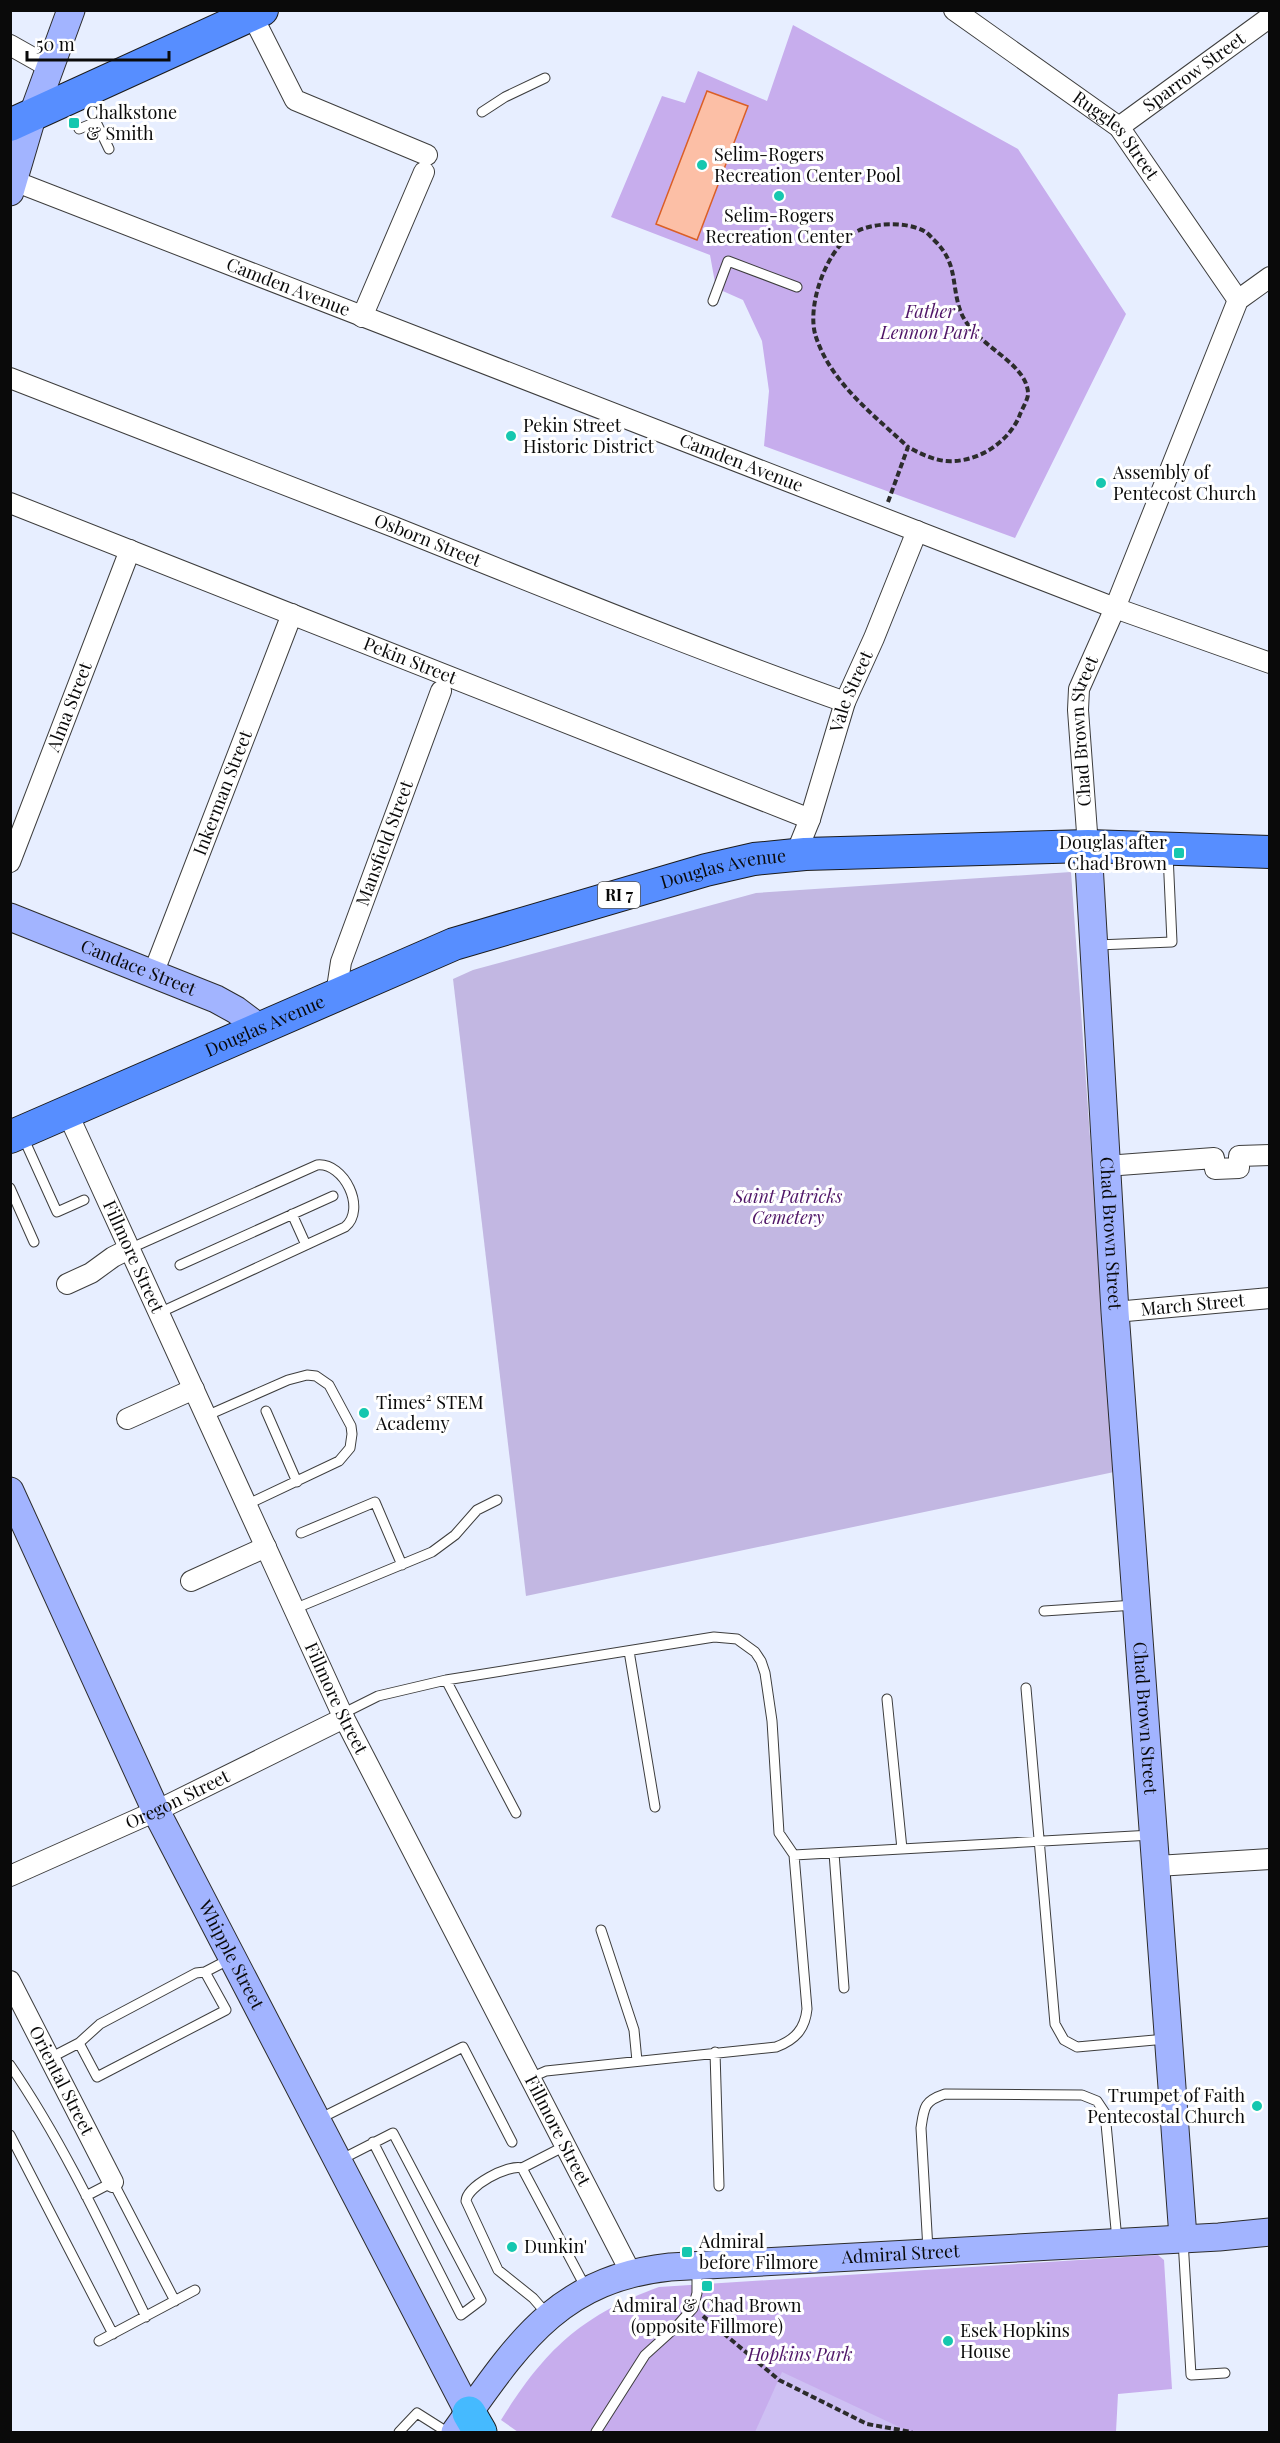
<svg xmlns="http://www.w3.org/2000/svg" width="1280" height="2443" font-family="'Playfair Display',serif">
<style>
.green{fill:#c7aded}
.cemetery{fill:#c2b7e2}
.pitch{fill:#cec0f3}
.water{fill:#fcbfa6;stroke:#db5f26;stroke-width:1.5}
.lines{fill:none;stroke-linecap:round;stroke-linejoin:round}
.lane-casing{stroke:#3d3d3d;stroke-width:11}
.street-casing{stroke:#3d3d3d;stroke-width:22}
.secondary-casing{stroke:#2c2c2c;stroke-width:29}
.primary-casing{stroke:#1b1b1b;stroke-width:34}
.highway-casing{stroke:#1b1b1b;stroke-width:35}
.path{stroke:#2c2c2c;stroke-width:4;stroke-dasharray:6 3;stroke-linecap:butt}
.lane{stroke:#fff;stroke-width:9}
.street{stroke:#fff;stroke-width:20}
.secondary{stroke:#a2b4ff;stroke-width:27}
.primary{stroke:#578eff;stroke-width:32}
.highway{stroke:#45baff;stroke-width:33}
.poi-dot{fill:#16c7af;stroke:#fff;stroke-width:2}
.labels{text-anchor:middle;stroke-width:6;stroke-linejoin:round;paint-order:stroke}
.shield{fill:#fff;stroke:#545454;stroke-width:1.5}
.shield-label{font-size:16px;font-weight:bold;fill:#0a0a0a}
.street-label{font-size:18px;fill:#0a0a0a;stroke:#fff}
.poi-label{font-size:18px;fill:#0a0a0a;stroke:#fff;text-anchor:start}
.park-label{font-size:18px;font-style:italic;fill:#4f1567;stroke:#fff}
</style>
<rect width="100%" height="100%" fill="#e7eeff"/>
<!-- green -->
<path class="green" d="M793,25l225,124 108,165 -111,224 -251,-92 5,-55 -7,-50 -19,-41 -27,-12 -6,-33 -99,-38 51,-121 23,7 13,-32 69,30z
M1158,2255l6,5 8,129 -54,5 -2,38h-598l-17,-12c44,-70 79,-104 158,-133z"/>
<!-- cemetery -->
<path class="cemetery" d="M1071,872l43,600 -588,124 -73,-617 20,-9 283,-77z"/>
<!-- pitch -->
<path class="pitch" d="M782,2372l128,60h-155z"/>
<!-- water -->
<path class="water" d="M707,91l41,15 -51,134 -41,-16z"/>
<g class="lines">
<!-- lane casing -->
<g class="lane-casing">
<path id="lane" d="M482,112l23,-15 40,-19
M79,129l17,-7 13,27
M713,301l15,-40 69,26
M1097,945l75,-3 -4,-88
M23,1137l34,75 27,-12
M10,1188l24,54
M292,1214l14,31
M129,1249l188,-84c27,-3 50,44 28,62l-186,86
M180,1265l153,-69
M266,1411l31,71
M206,1416l82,-36 19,-5 9,1 13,9 22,41 1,8 -2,14 -11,13 -93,44
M301,1533l74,-31 27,63
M294,1609l138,-57 23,-17 22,-25 20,-10
M1044,1611l91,-6
M629,1651l26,156
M446,1680l70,133
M1026,1688l29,336 9,16 13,7 89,-8
M887,1699l15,150
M342,1714l36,-18 68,-16 268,-43 23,2 18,13 6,9 4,12 7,48 7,112 15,22 13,154c-2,20 -12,31 -31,38l-230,24 -16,7
M834,1853l10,135
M794,1855l358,-20
M601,1930l33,100 3,31
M205,1972l25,-13
M715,2052l4,134
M50,2058l29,-15 21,-19 96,-51 9,-1 21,38 -129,67 -18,-34
M10,2065c54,79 94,166 136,252
M319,2119l144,-72 49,95
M10,2135l103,199
M565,2146l-43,22 65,122
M340,2160l53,-27 88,167 -20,15 -88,-173
M522,2168c-14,-4 -55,18 -56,33l32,69 35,28 14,16
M86,2196l27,-14 62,119
M1183,2240l8,135 34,-2
M928,2250l-7,-122c3,-21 3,-27 24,-34l137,1 15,6 8,12 12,127
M99,2341l96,-51
M399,2432l18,-19 30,19
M596,2432l49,-77 32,-29 16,-18 4,-15v-24"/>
</g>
<!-- street casing -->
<g class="street-casing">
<g id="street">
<path id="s1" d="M954,10l165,117 119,173"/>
<path d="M252,15l43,85 132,55"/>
<path d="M10,45l39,22"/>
<path id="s2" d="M1119,127l151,-110"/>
<path id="s3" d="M14,181l1101,427 155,55"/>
<path d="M362,317l62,-145"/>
<path id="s4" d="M10,378c128,50 256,99 384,149 150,60 299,121 451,175"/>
<path id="s5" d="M10,503l800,316"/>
<path id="s6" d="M1088,846l-10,-136 1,-21 36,-81 123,-308 32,-23"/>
<path id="s7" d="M795,856l15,-37 35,-117 29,-64 43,-107"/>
<path id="s8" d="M10,862l120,-312"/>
<path id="s9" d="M153,974l139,-360"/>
<path id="s10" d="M336,995l5,-33 100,-271"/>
<path id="s11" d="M67,1112l275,602 289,559"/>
<path d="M1106,1166l108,-8 1,11 24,-1v-12l31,-1"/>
<path d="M67,1284l24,-11 22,-16 16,-8"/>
<path id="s12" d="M1115,1312l155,-14"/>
<path d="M127,1419l67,-30"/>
<path d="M191,1581l75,-34"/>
<path d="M1157,1866l113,-7"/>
<path id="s13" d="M10,1876l146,-65 188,-93"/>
<path id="s14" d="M10,1981l103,201"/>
</g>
</g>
<!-- secondary casing -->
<g class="secondary-casing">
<g id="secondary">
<path d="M10,192l23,-78 38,-104"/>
<path id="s15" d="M1088,846l27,466 68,925"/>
<path id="s16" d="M10,917l206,82 20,11 24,18"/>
<path id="s17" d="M10,1491l146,320 313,602"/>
<path id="s18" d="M455,2432c61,-85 101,-153 215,-165l549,-30 51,-5"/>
</g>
</g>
<!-- primary casing -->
<g class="primary-casing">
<g id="primary">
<path d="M10,125l252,-115"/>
<path id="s19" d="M10,1137l444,-193 252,-74 48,-11 51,-5 283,-8 182,6"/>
</g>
</g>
<!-- highway casing -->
<g class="highway-casing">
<path id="highway" d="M469,2413l11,19"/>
</g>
<!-- path -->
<path class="path" d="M888,502l20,-55c11,6 25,13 38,14 30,2 61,-17 73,-44 2,-7 10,-18 9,-25 -3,-32 -56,-47 -68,-82 -9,-27 -2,-47 -26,-70 -3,-3 -6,-7 -10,-9 -18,-10 -56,-9 -73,4 -26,18 -45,73 -35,102 15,46 59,79 92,110
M703,2316l76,64 88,44 45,8"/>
<!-- lane -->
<use href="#lane" class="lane"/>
<!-- street -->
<use href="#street" class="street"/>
<!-- secondary -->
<use href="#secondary" class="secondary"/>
<!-- primary -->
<use href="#primary" class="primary"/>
<!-- highway -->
<use href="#highway" class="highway"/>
</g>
<!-- markers -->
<g class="poi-dot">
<rect x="68" y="117" width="12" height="12" rx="3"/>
<circle cx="702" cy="165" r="6"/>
<circle cx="779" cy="196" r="6"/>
<circle cx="511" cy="436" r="6"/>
<circle cx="1101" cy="483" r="6"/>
<rect x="1173" y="847" width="12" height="12" rx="3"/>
<circle cx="364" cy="1413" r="6"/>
<circle cx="1257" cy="2106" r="6"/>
<circle cx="512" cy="2247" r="6"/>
<rect x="681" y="2246" width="12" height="12" rx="3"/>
<rect x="701" y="2280" width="12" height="12" rx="3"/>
<circle cx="948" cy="2341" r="6"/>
</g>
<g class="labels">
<!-- shield labels -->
<rect class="shield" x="598" y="882" width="42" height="26" rx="4.5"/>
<g class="shield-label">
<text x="619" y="901">RI 7</text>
</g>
<!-- street labels -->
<g class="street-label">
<text dy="6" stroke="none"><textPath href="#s2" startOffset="93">Sparrow Street</textPath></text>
<text dy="6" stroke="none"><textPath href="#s1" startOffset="206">Ruggles Street</textPath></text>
<text dy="6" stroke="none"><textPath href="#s3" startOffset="294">Camden Avenue</textPath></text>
<text dy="6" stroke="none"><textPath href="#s3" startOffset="780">Camden Avenue</textPath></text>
<text dy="6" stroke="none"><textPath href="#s4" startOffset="448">Osborn Street</textPath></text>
<text dy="6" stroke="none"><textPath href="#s5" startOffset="430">Pekin Street</textPath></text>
<text dy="6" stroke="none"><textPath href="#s7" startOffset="174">Vale Street</textPath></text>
<text dy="6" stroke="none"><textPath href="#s8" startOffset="166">Alma Street</textPath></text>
<text dy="6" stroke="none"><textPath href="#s6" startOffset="116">Chad Brown Street</textPath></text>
<text dy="6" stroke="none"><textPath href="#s9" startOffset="194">Inkerman Street</textPath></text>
<text dy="6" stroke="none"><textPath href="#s10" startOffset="160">Mansfield Street</textPath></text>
<text dy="6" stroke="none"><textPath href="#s19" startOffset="764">Douglas Avenue</textPath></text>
<text dy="6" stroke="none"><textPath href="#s16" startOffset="138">Candace Street</textPath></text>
<text dy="6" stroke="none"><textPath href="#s19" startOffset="278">Douglas Avenue</textPath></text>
<text dy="6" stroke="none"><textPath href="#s15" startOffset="388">Chad Brown Street</textPath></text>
<text dy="6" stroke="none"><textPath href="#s11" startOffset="159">Fillmore Street</textPath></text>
<text dy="6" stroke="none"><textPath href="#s12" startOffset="78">March Street</textPath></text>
<text dy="6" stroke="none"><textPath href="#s11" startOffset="645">Fillmore Street</textPath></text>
<text dy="6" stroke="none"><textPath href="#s15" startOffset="874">Chad Brown Street</textPath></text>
<text dy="6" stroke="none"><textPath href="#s13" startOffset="184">Oregon Street</textPath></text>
<text dy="6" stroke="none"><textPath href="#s17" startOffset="514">Whipple Street</textPath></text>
<text dy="6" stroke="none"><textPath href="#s14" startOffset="112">Oriental Street</textPath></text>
<text dy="6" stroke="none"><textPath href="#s11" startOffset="1131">Fillmore Street</textPath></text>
<text dy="6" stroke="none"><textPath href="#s18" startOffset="513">Admiral Street</textPath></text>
</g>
<!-- poi labels -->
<g class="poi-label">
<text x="86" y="119">Chalkstone<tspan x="86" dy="21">&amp; Smith</tspan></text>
<text x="714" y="161">Selim-Rogers<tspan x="714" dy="21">Recreation Center Pool</tspan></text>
<text x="779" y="222" text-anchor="middle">Selim-Rogers<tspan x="779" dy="21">Recreation Center</tspan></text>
<text x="523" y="432">Pekin Street<tspan x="523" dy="21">Historic District</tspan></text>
<text x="1113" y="479">Assembly of<tspan x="1113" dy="21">Pentecost Church</tspan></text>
<text x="1167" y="849" text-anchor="end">Douglas after<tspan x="1167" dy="21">Chad Brown</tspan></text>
<text x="376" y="1409">Times² STEM<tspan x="376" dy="21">Academy</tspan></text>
<text x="1245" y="2102" text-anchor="end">Trumpet of Faith<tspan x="1245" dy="21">Pentecostal Church</tspan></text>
<text x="699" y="2248">Admiral<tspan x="699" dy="21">before Filmore</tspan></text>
<text x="524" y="2253">Dunkin'</text>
<text x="707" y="2312" text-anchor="middle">Admiral &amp; Chad Brown<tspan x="707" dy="21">(opposite Fillmore)</tspan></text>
<text x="960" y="2337">Esek Hopkins<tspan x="960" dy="21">House</tspan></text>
</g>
<!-- park labels -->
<g class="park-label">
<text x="930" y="318">Father<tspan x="930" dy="21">Lennon Park</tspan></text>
<text x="788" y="1203">Saint Patricks<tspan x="788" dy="21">Cemetery</tspan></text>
<text x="800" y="2361">Hopkins Park</text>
</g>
</g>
<!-- border -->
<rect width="1280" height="2443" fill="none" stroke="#0a0a0a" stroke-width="24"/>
<!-- scale -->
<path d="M27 51v9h142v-9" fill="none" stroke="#0a0a0a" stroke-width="3"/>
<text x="36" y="51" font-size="18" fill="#0a0a0a" stroke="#ffffff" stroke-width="4.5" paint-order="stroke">50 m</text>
</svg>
